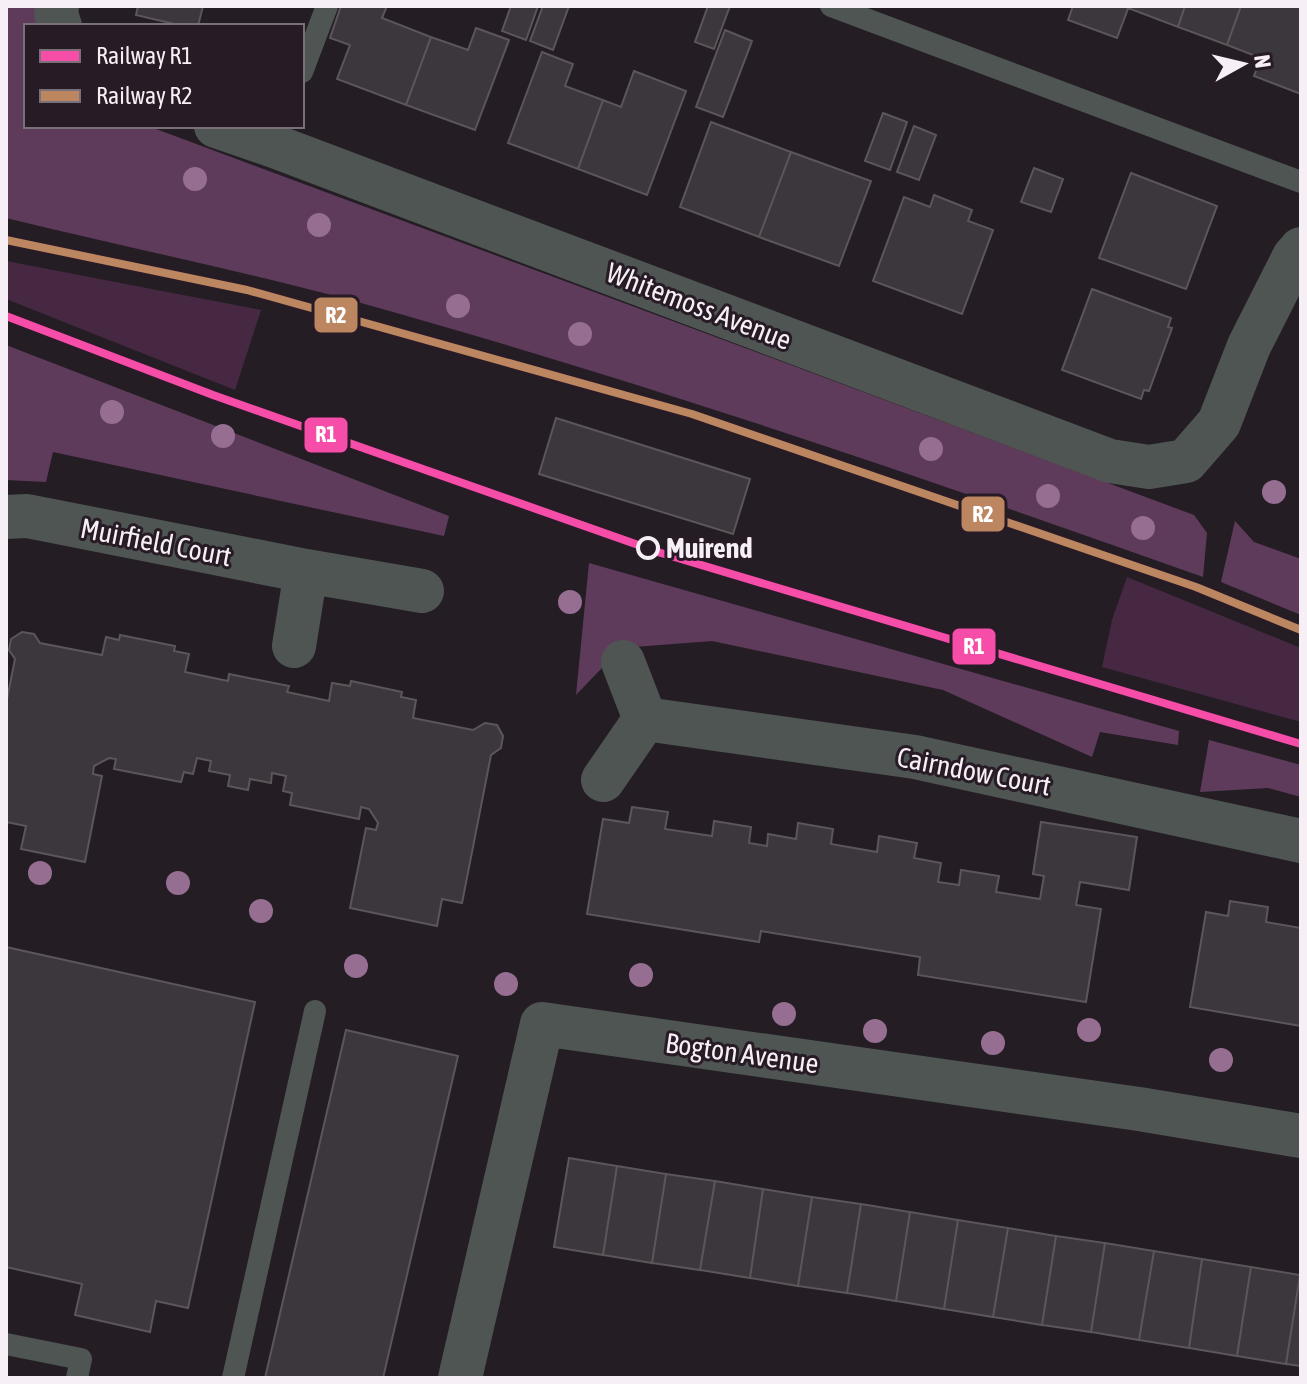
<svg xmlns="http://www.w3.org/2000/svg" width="1307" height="1384" font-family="'Asap Condensed',sans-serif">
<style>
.green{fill:#462843}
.forest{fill:#5f3b5b}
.building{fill:#3c373c;stroke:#5c565b;stroke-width:2}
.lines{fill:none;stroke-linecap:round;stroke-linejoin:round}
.service{stroke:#4e5553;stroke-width:22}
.minor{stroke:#4e5553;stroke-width:44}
.rail-1-casing{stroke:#271b26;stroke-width:14}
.rail-2-casing{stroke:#271b26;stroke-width:14}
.rail-1{stroke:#f54da8;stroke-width:8}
.rail-2{stroke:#bb8660;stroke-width:8}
.tree{fill:#966e91}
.stop-dot{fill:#271b26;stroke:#f7eff6;stroke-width:4}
.labels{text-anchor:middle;stroke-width:6;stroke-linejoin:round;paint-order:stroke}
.street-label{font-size:28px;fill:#f7eff6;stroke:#271b26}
.stop-label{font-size:28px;font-weight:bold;fill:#f7eff6;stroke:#271b26;text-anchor:start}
.line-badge{stroke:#271b26;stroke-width:3}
.badge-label{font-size:22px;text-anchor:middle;font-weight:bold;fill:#fff}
</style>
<rect width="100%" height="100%" fill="#241e24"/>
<!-- green -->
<path class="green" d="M6,261l255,49 -26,80 -229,-91z
M1127,577l174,71v74l-199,-55 10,-47z"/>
<!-- forest -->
<path class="forest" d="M6,6h42l-3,20h-19v100h122l1046,389 13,18 -4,44c-278,-99 -558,-195 -842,-274 -117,-32 -237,-56 -355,-85z
M6,345l443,171 -5,20 -391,-84 -7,30 -40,-2z
M1235,521l19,21 47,17v56l-80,-33z
M589,563l590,168 -1,14 -78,-13 -8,25 -149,-67 -231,-49 -91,7 -45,47z
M1209,740l92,25v32l-33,-9 -68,4z"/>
<!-- building -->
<path class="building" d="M138,6h65l-5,20h-15l-47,-11z
M341,6h46l-5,12 49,19 -25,68 -69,-26 13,-34 -20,-7z
M511,6h27l-12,34 -24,-9z
M543,6h26l-16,44 -23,-9z
M708,6h22l-16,43 -19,-7z
M1073,6h56l-12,32 -49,-18z
M1129,6h56l-7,21 -50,-19z
M1185,6h56l-14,39 -49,-18z
M1241,6h60v88l-47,-18 7,-18 -34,-13z
M476,28l33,12 -34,90 -69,-25 25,-68 37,13z
M725,30l27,11 -29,76 -27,-10z
M542,52l31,12 -8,22 38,14 -25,69 -70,-26z
M634,71l52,20 -39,104 -69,-26 25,-69 18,7z
M883,113l24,9 -17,48 -25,-9z
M711,122l80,30 -32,85 -79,-30z
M914,126l22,9 -17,45 -22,-8z
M791,152l80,29 -32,85 -80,-29z
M1034,168l29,11 -12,33 -30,-10z
M1131,173l86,33 -31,83 -87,-31z
M934,195l38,15 -4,11 25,9 -31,84 -89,-33 31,-84 26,10z
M1092,289l79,29 -3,9 4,1 -23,63 -5,-1 -3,9 -79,-29z
M556,418l194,61 -17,55 -194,-60z
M22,632l12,2 6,9 62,12 4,-18 13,3 1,-5 55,11 -1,5 15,3 -4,18 43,9 1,-7 60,12 -2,6 42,9 3,-18 18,3 1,-5 51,11 -1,5 15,3 -3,18 60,12 12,-7 12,2 6,11 -2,12 -10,7 -29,148 -20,-4 -5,27 -87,-18 16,-80 10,2 2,-7 -9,-14 -8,-2 -2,12 -69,-14 2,-12 -9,-2 3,-15 -14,-3 -1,10 -21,-4 -2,11 -20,-4 2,-11 -21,-4 2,-10 -14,-3 -4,16 -9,-2 -3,10 -67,-13 2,-10 -7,-1 -15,8 -1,8 9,2 -17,86 -64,-13 5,-23 -20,-4v-118l9,-45 -6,-9 2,-11z
M632,807l36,5 -3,17 47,7 2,-15 37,6 -2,16 18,3 1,-12 28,5 2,-16 35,6 -2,15 46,8 2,-16 38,7 -3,15 27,5 -3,19 21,3 2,-15 38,6 -3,16 44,7 4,-23 -11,-2 8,-52 96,15 -8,53 -49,-8 -4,23 25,4 -15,93 -168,-27 2,-18 -159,-26 -2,11 -172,-28 16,-95 26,4z
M1230,901l38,6 -2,15 35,6v98l-111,-19 16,-95 22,4z
M6,947l249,55 -67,306 -32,-7 -6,31 -75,-17 7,-31 -76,-17z
M346,1030l112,26 -75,322h-118z
M569,1158l48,8 -14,89 -49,-8z
M617,1166l49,8 -14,89 -49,-8z
M666,1174l49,7 -15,89 -48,-7z
M715,1181l48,8 -13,89 -50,-8z
M763,1189l49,8 -14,89 -48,-8z
M812,1197l49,7 -14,89 -49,-7z
M861,1204l49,8 -14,89 -49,-8z
M910,1212l48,8 -14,89 -48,-8z
M958,1220l50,8 -15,89 -49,-8z
M1008,1228l48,8 -14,89 -49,-8z
M1056,1236l49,7 -14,89 -49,-7z
M1105,1243l49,8 -15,89 -48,-8z
M1154,1251l48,8 -13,89 -50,-8z
M1202,1259l49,8 -14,89 -48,-8z
M1251,1267l49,8 -14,89 -49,-8z
M1300,1275h1v91l-15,-2z"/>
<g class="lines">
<!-- service -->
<path class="service" d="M831,6l470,176
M302,72l25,-66
M6,1344l75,15 -4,19
M233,1378l82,-367"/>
<!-- minor -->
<path class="minor" d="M57,6l-1,8 4,12
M216,126l58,20 836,315 39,6 37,-6 33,-38 30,-77 45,-89 7,-8
M6,517l21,-1 279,55 116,20
M294,646l12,-75
M645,719l270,38 386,84
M603,780l42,-61 -22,-57
M460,1378l82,-354 597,85 162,27"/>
<!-- rail-1 casing -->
<g class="rail-1-casing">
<path id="rail-1" d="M6,316l207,79 448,158 640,191"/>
</g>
<!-- rail-2 casing -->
<g class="rail-2-casing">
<path id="rail-2" d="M6,240l241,50 445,124 504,173 105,43"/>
</g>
<!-- rail-1 -->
<use href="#rail-1" class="rail-1"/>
<!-- rail-2 -->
<use href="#rail-2" class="rail-2"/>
</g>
<!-- trees -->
<g class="tree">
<circle cx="195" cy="179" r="12"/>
<circle cx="319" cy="225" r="12"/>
<circle cx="458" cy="306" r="12"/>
<circle cx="580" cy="334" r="12"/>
<circle cx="112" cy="412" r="12"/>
<circle cx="223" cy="436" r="12"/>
<circle cx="931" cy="449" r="12"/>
<circle cx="1274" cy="492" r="12"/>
<circle cx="1048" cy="496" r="12"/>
<circle cx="1143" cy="528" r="12"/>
<circle cx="570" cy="602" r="12"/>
<circle cx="40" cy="873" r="12"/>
<circle cx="178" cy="883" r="12"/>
<circle cx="261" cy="911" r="12"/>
<circle cx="356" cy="966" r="12"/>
<circle cx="641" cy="975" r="12"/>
<circle cx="506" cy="984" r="12"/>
<circle cx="784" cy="1014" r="12"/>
<circle cx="1089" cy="1030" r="12"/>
<circle cx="875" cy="1031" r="12"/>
<circle cx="993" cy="1043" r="12"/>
<circle cx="1221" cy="1060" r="12"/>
</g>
<!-- markers -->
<circle class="stop-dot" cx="648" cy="548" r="10"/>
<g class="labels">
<!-- street labels -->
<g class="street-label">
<text transform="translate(699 306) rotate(21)" y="10">Whitemoss Avenue</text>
<text transform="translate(156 542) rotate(11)" y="10">Muirfield Court</text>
<text transform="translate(974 771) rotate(11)" y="10">Cairndow Court</text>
<text transform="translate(742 1053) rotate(8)" y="10">Bogton Avenue</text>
</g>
<!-- stop labels -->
<g class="stop-label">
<text x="666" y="558">Muirend</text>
</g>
</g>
<g class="line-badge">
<rect x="313" y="296" width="46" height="38" rx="8" fill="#bb8660"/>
<rect x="303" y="416" width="46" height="38" rx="8" fill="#f54da8"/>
<rect x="960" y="495" width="46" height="38" rx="8" fill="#bb8660"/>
<rect x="951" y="627" width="46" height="39" rx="8" fill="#f54da8"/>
</g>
<g class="badge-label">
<text x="336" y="323">R2</text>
<text x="326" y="442">R1</text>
<text x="983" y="522">R2</text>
<text x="974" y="654">R1</text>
</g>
<!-- border -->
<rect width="1307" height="1384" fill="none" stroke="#f7eff6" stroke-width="16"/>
<!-- legend -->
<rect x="24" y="24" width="280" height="104" fill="#271b26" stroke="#7a7079" stroke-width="2"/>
<rect x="40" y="50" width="40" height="12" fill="#f54da8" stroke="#7a7079" stroke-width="2"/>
<text x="96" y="64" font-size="24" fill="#f7eff6">Railway R1</text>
<rect x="40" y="90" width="40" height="12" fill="#bb8660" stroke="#7a7079" stroke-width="2"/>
<text x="96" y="104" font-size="24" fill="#f7eff6">Railway R2</text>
<!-- north arrow -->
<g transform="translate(1243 64) rotate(82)" stroke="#271b26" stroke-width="6" paint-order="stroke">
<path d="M0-6L14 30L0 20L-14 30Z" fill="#f7eff6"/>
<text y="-12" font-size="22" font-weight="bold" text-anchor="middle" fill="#f7eff6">N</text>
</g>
</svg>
